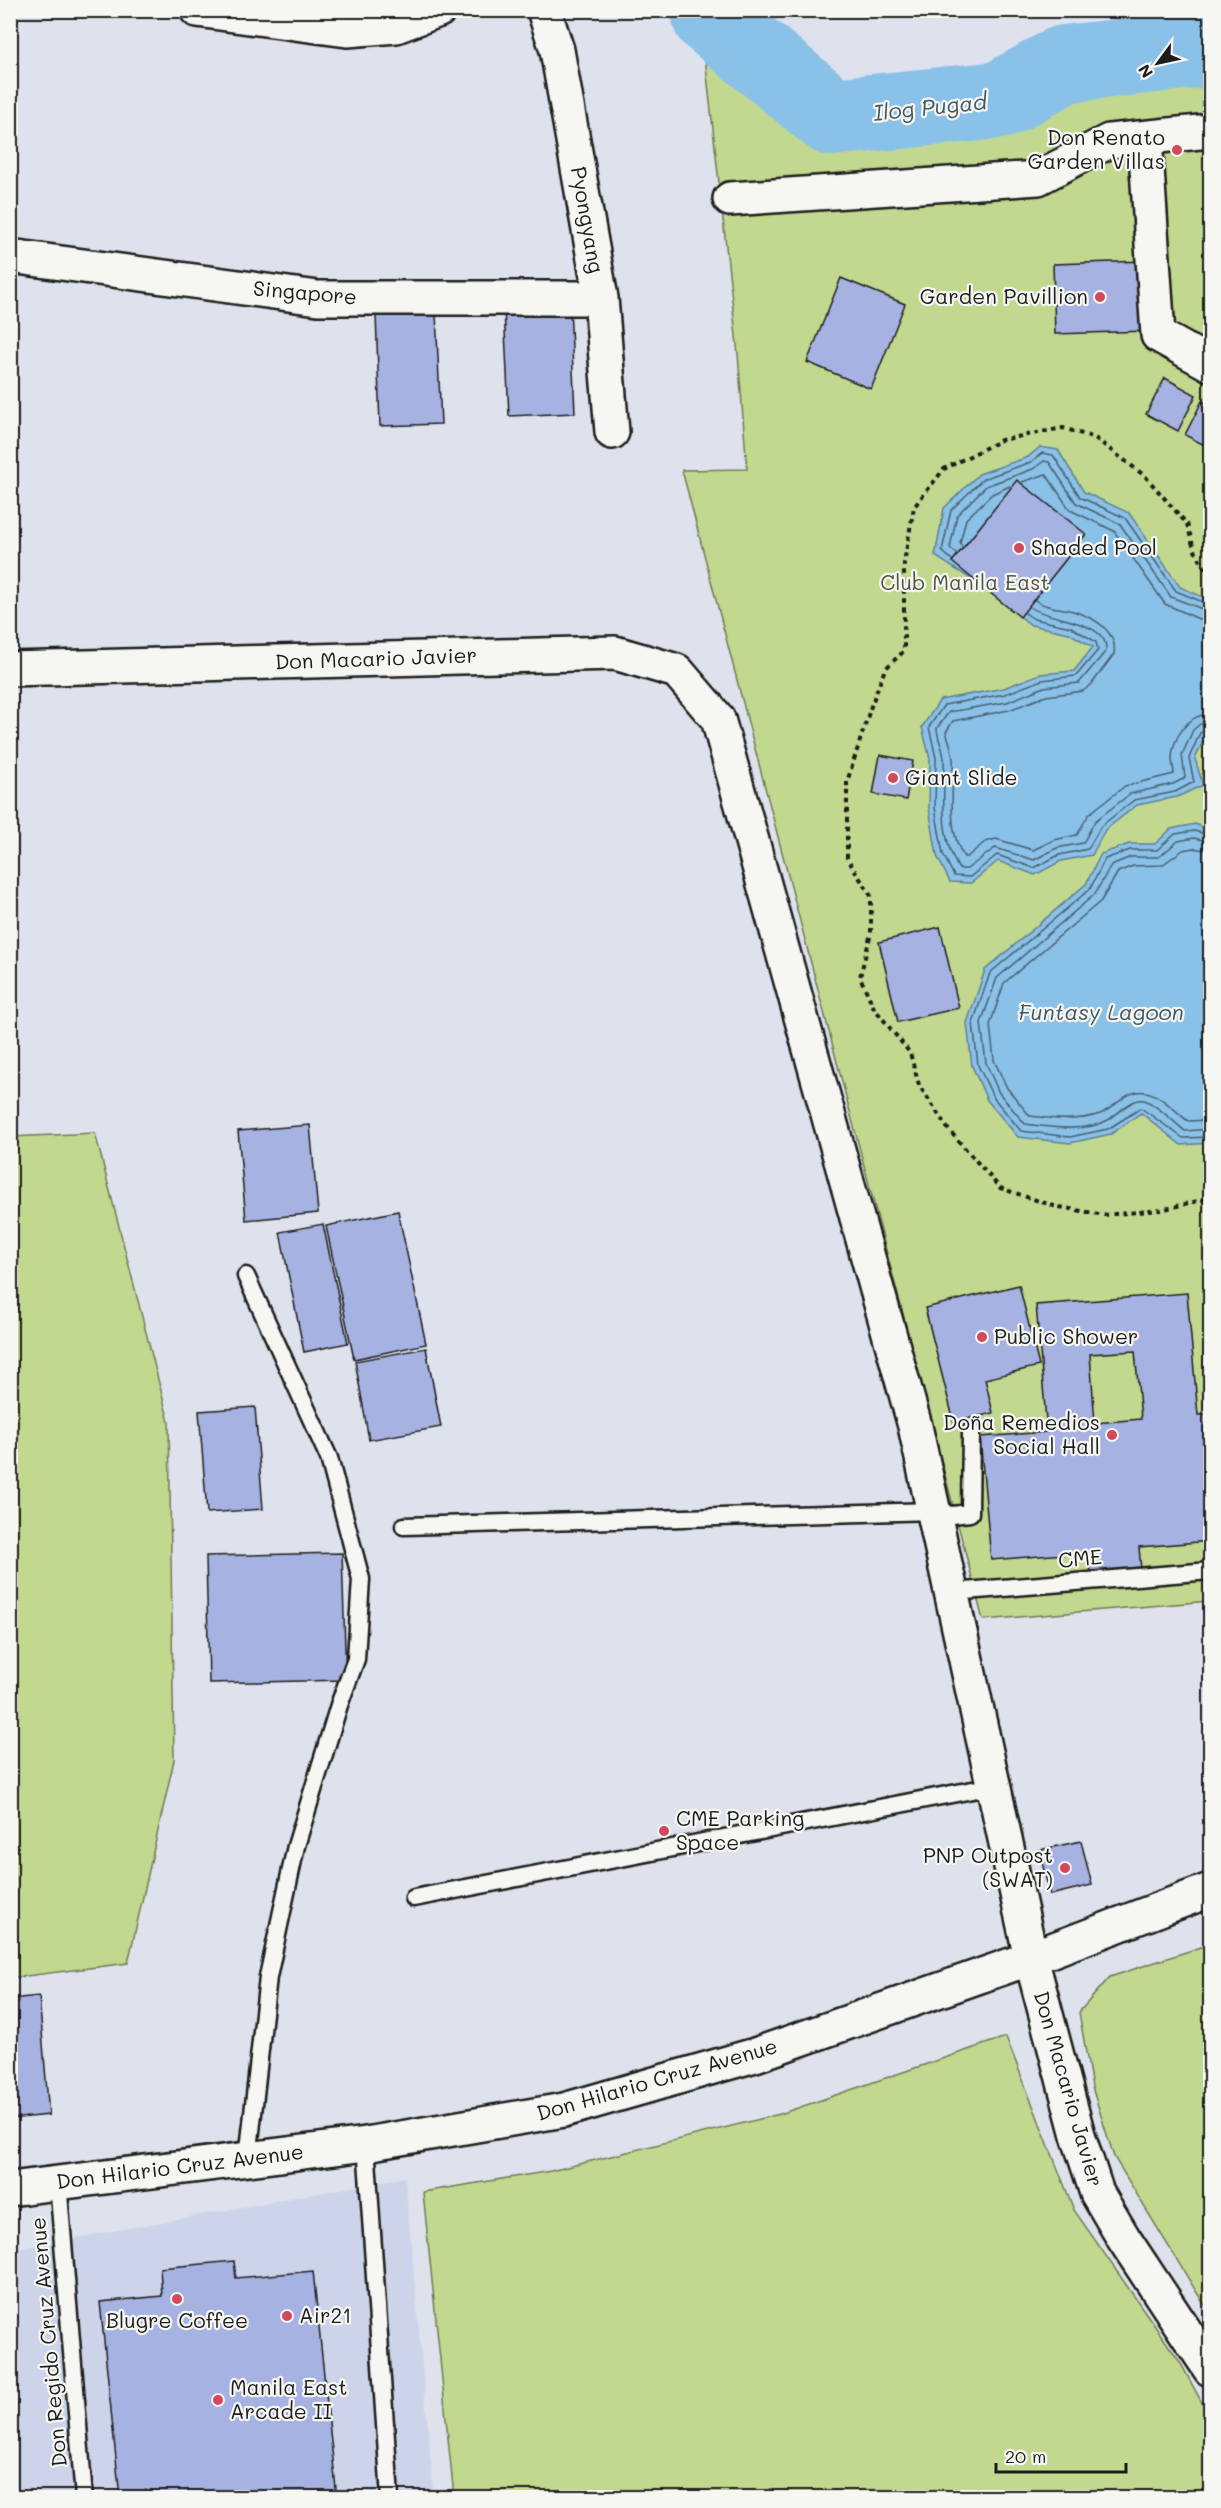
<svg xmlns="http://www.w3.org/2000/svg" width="1221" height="2508" font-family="Mali,sans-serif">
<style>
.built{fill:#cdd4ea}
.green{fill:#c2d88e;stroke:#6f7a55;stroke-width:1.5}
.water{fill:#8ac1e8;stroke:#5e7f96;stroke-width:1.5}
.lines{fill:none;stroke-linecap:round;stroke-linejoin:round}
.shore{stroke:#485e6e;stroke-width:1.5}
.river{stroke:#8ac1e8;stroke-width:78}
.building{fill:#a6b2e2;stroke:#1c1c1c;stroke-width:1.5;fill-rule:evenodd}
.lane-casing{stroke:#1c1c1c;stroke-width:21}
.street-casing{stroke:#1c1c1c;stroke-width:38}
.secondary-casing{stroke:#1c1c1c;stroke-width:38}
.path{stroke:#1c1c1c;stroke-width:4;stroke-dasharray:4.5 4.5;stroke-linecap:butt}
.lane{stroke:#f6f6f2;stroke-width:16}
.street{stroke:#f6f6f2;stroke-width:33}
.secondary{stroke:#f6f6f2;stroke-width:33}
.poi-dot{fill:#d1495b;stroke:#f6f6f2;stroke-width:2}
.labels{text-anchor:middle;stroke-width:4.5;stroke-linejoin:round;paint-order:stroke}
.poi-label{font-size:21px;fill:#1c1c1c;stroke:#f6f6f2;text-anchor:start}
.street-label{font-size:21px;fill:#1c1c1c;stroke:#f6f6f2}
.park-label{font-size:21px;fill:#4e543e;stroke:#f6f6f2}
.water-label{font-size:22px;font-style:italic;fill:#425663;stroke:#f6f6f2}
</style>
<rect width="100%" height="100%" fill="#dee2ed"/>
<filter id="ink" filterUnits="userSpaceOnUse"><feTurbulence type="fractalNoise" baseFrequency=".0167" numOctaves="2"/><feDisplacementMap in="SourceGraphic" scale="12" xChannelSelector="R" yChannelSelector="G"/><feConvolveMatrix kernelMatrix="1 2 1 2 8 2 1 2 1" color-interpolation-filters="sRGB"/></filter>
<g filter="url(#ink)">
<!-- built -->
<path class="built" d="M405,2177l29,320 -423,1v-248z"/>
<!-- green -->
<path class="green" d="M704,48l131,92 185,-22 66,-29 124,-18v1530l-227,19 -301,-1150 65,-1 -9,-115z
M95,1133l74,289 5,338 -46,203 -117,15v-841z
M1210,1944v370l-96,-157 -22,-70 -13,-75 31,-35z
M1006,2037l68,173 106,152 30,56v79h-756l-31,-305 128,-21 229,-57z"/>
<!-- water -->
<path class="water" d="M1040,447l18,3 26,42 45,21 51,74 30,13v140l-5,-4 -10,23 8,26 -26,12 -40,8 -32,25 -13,25 -31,6 -26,14 -37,-14 -27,22 -21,-1 -13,-26 -8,-48 1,-49 -8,-32 18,-27 64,-12 36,-14 34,-3 19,-24 -24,-14 -38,-8 -52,-41 -44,-28 9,-48 35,-34 49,-17z
M1195,824l15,6v313l-29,2 -40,-32 -30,21 -41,9 -52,-6 -31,-37 -15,-34 -5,-43 18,-53 101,-86 15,-30 28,-10h26l16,-15z"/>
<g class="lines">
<!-- shore -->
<path class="shore" d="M1022,482l24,-8 24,36 44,21 51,73 36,16 9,1
M962,547l-2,-4 6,-24 26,-25 18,-8
M957,554l-7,-6 7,-33 29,-29 47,-17 11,-8 5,1 27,41 44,21 51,73 39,15
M952,560l-10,-9 9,-41 32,-31 48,-17 11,-9 11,2 27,42 45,21 51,73 34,14
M1035,600c12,9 28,7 41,12 19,6 42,20 38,42l-23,31 -8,6 -37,5 -37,14 -56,11 -7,11c3,9 7,18 7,27 1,32 -7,70 11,98h3l18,-15 11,-3 37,11 21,-10 23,-5 12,-21 36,-28 49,-12c0,-5 -2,-10 -2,-15 0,-20 17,-47 38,-44
M1030,607c17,13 79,13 76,44l-27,32 -35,4 -37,15 -58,10 -12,16c0,11 7,21 7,32 1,37 -6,75 15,109h8l28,-21 39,12 23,-12 26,-5 12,-22 35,-27 43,-10 12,-6 -3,-23 11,-25 7,-6h10
M1025,613l9,6 37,8 25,15 2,8 -22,26 -34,4 -37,14 -61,11 -15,22 7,31 -1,50 8,46 11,22 16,1 27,-22 37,13 25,-13 29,-6 13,-23 33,-26 41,-8 19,-10 -5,-24 11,-25 5,-2 5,1
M1210,835l-16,-4 -19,3 -18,16h-27l-25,9 -15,30 -100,84 -17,50 5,42 15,32 28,34 49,6 38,-8 33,-21 42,30 27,-1
M1210,842l-16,-4 -16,3 -19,16h-28l-20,8 -16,29 -98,84 -16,45 5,40 13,30 26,31c24,3 61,9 83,-4 10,-6 23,-22 36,-20 11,3 31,23 41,31l25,-2
M1210,851l-17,-3 -10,2 -21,15 -29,1 -15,6 -17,29 -97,82 -14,42 4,35 13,28 23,28c23,3 47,6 70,-2 16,-6 27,-26 46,-22 15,3 30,20 42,29l22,-1"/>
<!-- river -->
<path class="river" d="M711,17l121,100 168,-17 64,-36 146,-16"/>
</g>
<!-- building -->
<path class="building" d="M1145,261l2,70 -92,3 -2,-70z
M841,278l64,26 -34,85 -64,-27z
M570,306l5,107 -66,3 -5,-107z
M436,313l5,111 -61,2 -4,-111z
M1165,378l31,17 -18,36 -32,-17z
M1202,401l8,5v42l-25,-13z
M1017,480l69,54 -66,83 -68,-55z
M880,755l33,6 -7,39 -33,-6z
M940,927l19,81 -61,14 -19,-80z
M310,1125l8,88 -72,7 -8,-89z
M398,1211l28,133 -72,15 -28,-133z
M323,1224l25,119 -44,9 -24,-120z
M1019,1285l20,81 -54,13 8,34 -39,9 -29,-114z
M1187,1293l11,122 12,-1v127l-71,6 2,23 -50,4 -2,-22 -98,8 -11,-123 67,-5 -11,-127zM1135,1351l6,68 -46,4 -5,-69z
M426,1348l15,79 -72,13 -14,-79z
M255,1407l8,102 -56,4 -8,-102z
M342,1553l4,127 -137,3 -3,-127z
M1081,1841l11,44 -42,10 -11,-45z
M39,1996l10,119 -39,4v-120z
M234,2261l2,17 77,-7 24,227h-217l-20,-196 62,-6 -2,-28z"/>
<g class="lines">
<!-- lane casing -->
<g class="lane-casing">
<path id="lane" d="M246,1276l83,182 32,121 -5,80 -17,46 -43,141 -28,131 -20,182
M404,1526l530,-15 18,4 18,-2 1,-82
M953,1592l257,-21
M414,1898l579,-112
M366,2144l24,354
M58,2182l26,316"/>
</g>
<!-- street casing -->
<g class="street-casing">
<path id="street" d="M197,10l150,20 49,-4 43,-16
M544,10l13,40 44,248 11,134
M1145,138l13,197 52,29
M730,199l308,-21 71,-37 101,-10
M10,256l308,42h283
M10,669l605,-16 62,18 41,48 197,707 116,532"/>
</g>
<!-- secondary casing -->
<g class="secondary-casing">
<path id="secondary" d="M1031,1958l47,177 19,58 27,46 86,130
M10,2189l356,-45 198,-34 191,-55 276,-97 179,-68"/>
</g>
<!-- path -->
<path class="path" d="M1210,577l-16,-28 -7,-25 -42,-48 -50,-38 -32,-10 -62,12 -57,29 -30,38 -10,56v88l-19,18 -14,37 -24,76v76l24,38v37l-11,44 14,31 36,45 9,32 29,44 52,59 54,18 50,9 57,-5 49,-12"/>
<!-- lane -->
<use href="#lane" class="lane"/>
<!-- street -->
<use href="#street" class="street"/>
<!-- secondary -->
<use href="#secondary" class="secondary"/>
</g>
</g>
<!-- markers -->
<g class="poi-dot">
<circle cx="1177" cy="150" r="6"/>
<circle cx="1100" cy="297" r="6"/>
<circle cx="1019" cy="548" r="6"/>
<circle cx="893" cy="778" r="6"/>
<circle cx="982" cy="1337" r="6"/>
<circle cx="1112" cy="1435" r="6"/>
<circle cx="664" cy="1831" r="6"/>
<circle cx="1065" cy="1868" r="6"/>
<circle cx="177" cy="2299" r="6"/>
<circle cx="287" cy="2316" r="6"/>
<circle cx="218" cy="2400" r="6"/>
</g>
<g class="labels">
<!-- poi labels -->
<g class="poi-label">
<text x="1165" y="145" text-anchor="end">Don Renato<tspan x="1165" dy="24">Garden Villas</tspan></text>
<text x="1088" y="304" text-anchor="end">Garden Pavillion</text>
<text x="1031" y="555">Shaded Pool</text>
<text x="905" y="785">Giant Slide</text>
<text x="994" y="1344">Public Shower</text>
<text x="1100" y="1430" text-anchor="end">Doña Remedios<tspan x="1100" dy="24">Social Hall</tspan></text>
<text x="676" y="1826">CME Parking<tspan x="676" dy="24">Space</tspan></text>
<text x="1053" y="1863" text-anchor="end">PNP Outpost<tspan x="1053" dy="24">(SWAT)</tspan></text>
<text x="299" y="2323">Air21</text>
<text x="177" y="2328" text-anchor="middle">Blugre Coffee</text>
<text x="230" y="2395">Manila East<tspan x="230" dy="24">Arcade II</tspan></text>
</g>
<!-- street labels -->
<g class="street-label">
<text transform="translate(587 220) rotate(80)" y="7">Pyongyang</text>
<text transform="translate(305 293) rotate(5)" y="7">Singapore</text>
<text transform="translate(376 659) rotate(-2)" y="7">Don Macario Javier</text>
<text transform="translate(1080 1559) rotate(-5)" y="7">CME</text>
<text transform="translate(657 2080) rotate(-16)" y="7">Don Hilario Cruz Avenue</text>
<text transform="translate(1068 2089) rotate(74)" y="7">Don Macario Javier</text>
<text transform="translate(180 2167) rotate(-7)" y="7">Don Hilario Cruz Avenue</text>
<text transform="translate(49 2342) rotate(-95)" y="7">Don Regido Cruz Avenue</text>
</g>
<!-- park labels -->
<g class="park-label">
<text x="965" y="590">Club Manila East</text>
</g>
<!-- water labels -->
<g class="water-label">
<text transform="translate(930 107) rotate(-6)" y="8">Ilog Pugad</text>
<text x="1101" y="1020">Funtasy Lagoon</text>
</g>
</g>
<!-- margin -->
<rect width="1221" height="2508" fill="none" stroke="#f6f6f2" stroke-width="36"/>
<rect x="18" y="18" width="1185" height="2472" fill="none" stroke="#1c1c1c" stroke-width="2" filter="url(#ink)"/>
<!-- north arrow -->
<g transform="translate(1158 63) rotate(237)" stroke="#f6f6f2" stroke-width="4.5" paint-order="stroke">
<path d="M0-4.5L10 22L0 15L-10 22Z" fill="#1c1c1c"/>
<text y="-9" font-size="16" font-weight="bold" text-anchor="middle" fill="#1c1c1c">N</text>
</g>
<!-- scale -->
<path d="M996 2463v9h130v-9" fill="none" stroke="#1c1c1c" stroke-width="3"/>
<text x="1005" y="2463" font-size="18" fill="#1c1c1c" stroke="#f6f6f2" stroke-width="4.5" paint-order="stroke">20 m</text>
</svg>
